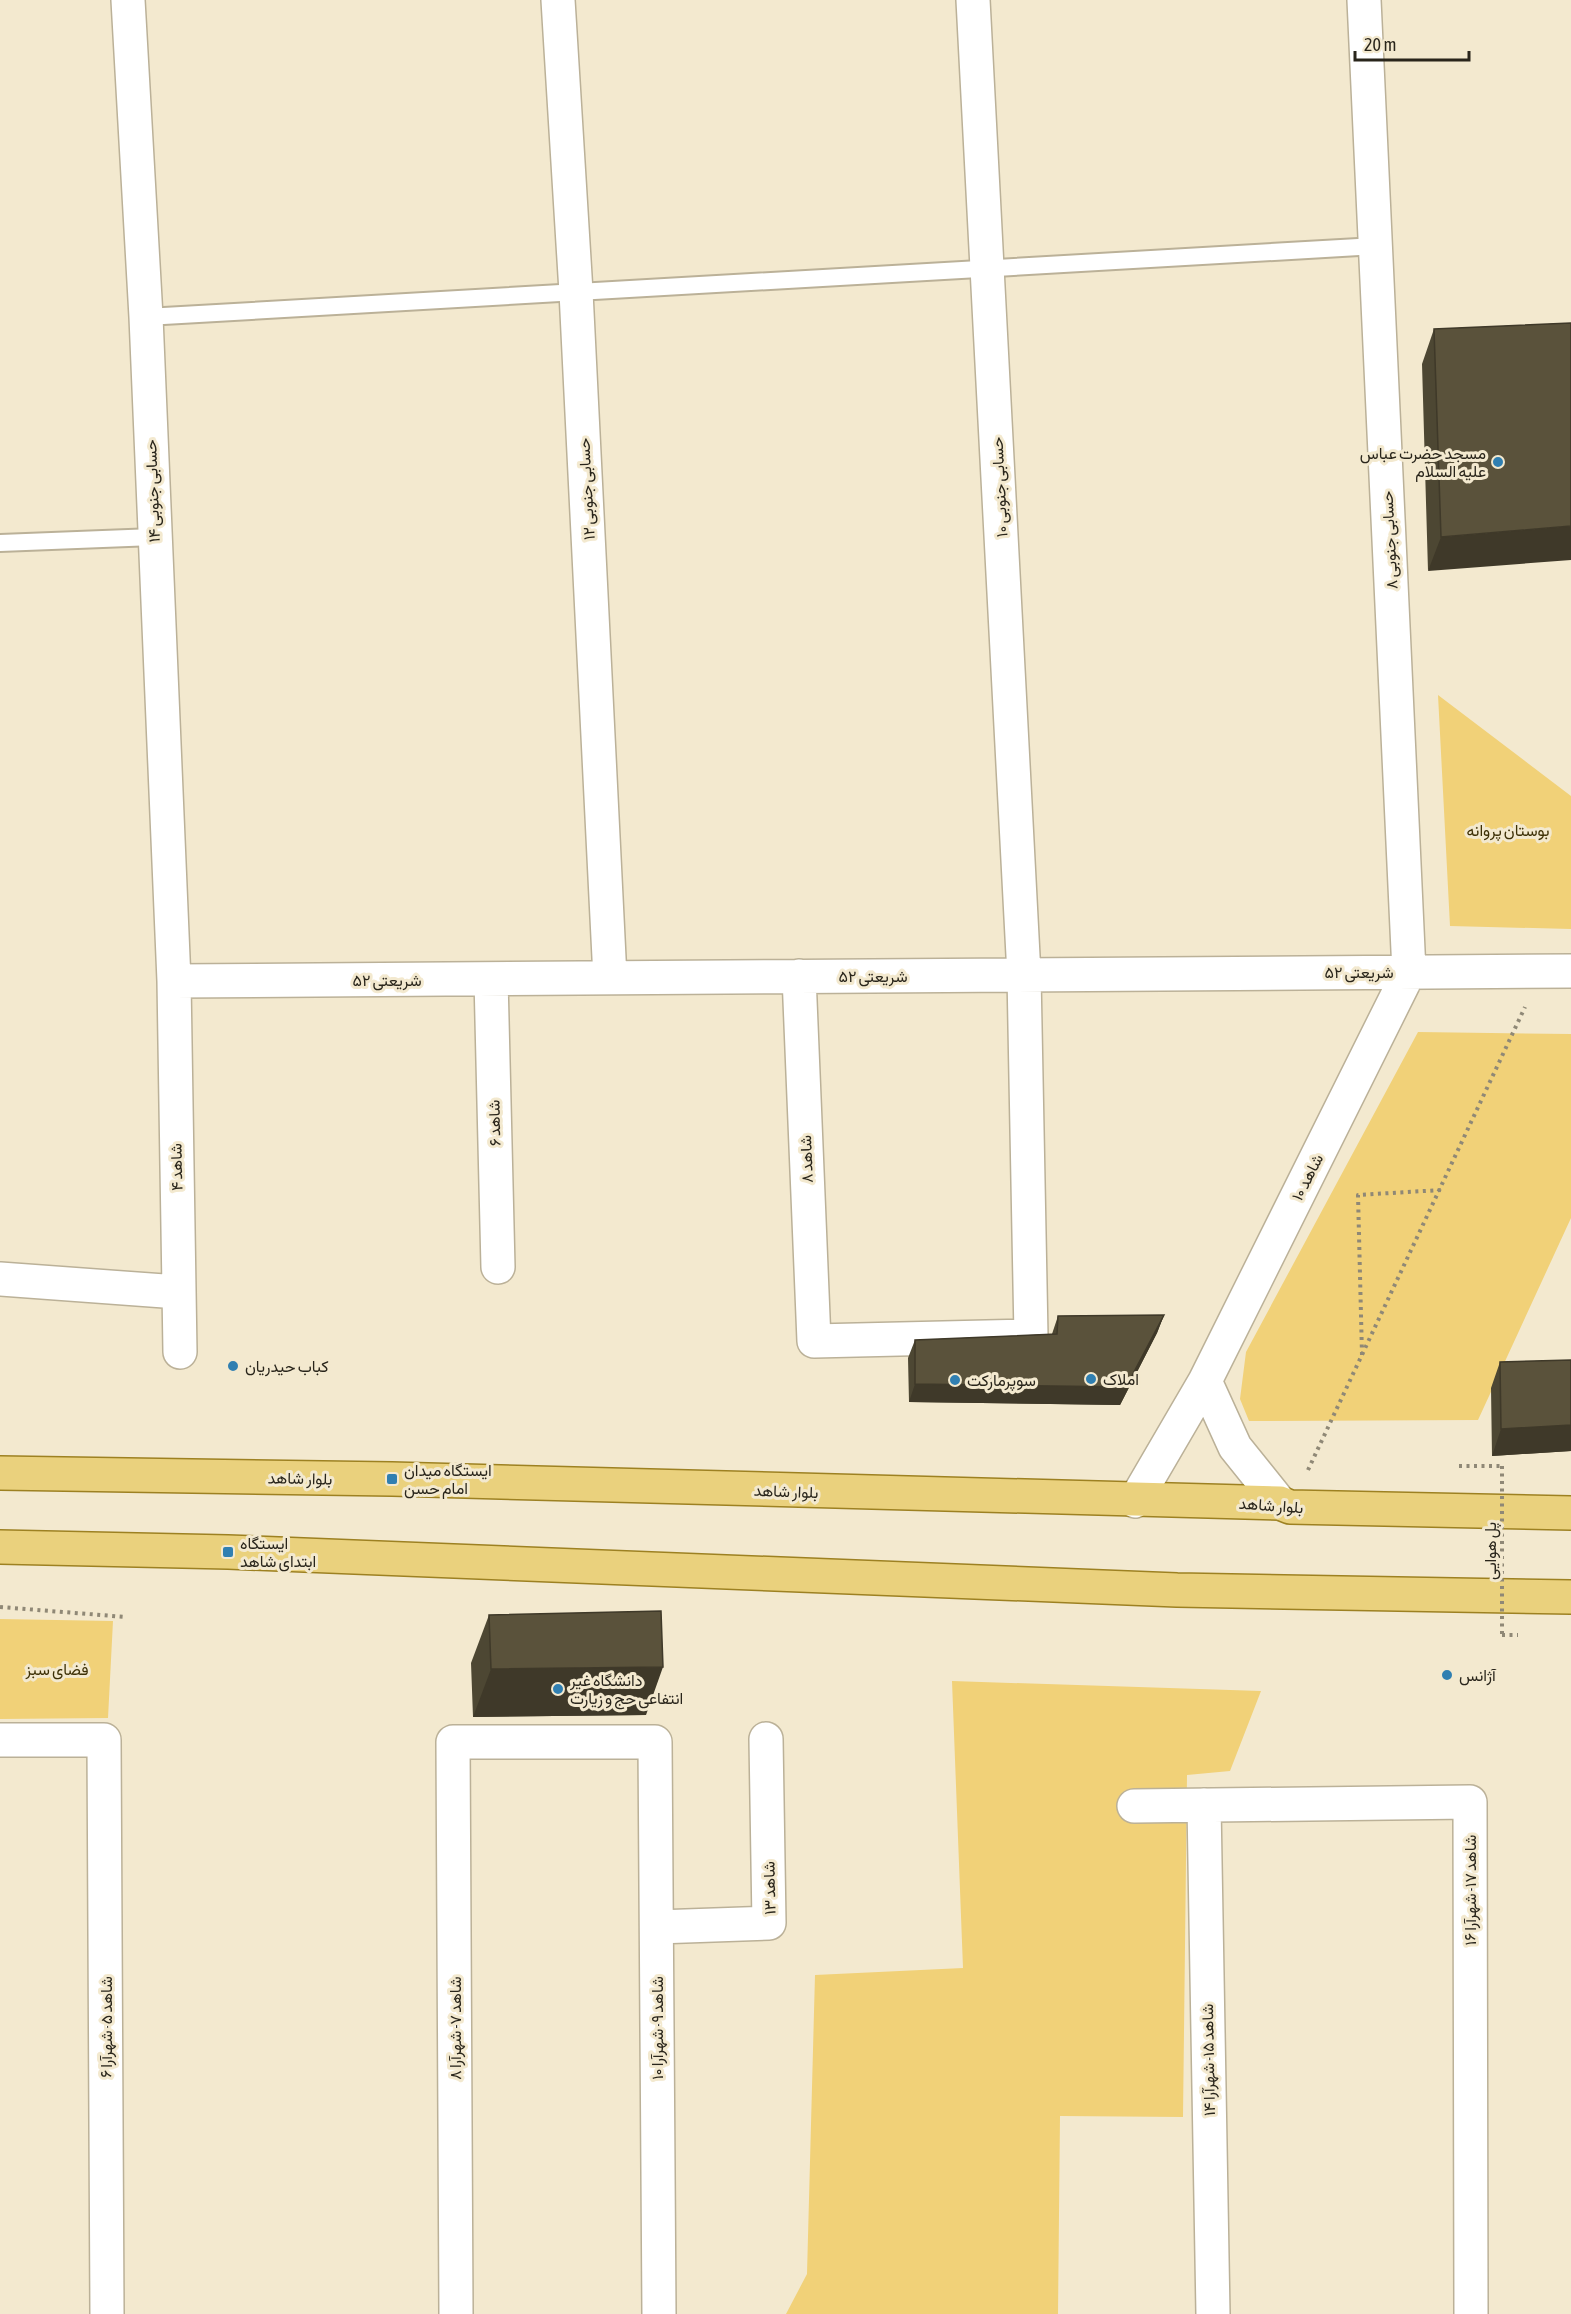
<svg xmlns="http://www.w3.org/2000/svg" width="1571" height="2314" font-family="'Asap Condensed',Vazirmatn,sans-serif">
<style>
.green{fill:#f1d178}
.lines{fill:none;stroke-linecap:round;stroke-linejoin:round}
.service-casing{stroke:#bbb198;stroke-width:20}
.minor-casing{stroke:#bbb198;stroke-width:36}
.primary-casing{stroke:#9d8122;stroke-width:36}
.path{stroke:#8f8876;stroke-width:4;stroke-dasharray:3 4.5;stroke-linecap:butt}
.service{stroke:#fff;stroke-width:16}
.minor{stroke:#fff;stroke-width:33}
.primary{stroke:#ead17d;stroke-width:33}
.path-bridge{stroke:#8f8876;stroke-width:4;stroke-dasharray:3 4.5;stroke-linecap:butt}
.wall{fill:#4d4733}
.shaded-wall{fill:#3f3929}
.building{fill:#5a523b;stroke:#3f3929;stroke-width:1.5}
.poi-dot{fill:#307fb1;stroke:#f3e9cf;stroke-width:2}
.labels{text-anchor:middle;stroke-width:6;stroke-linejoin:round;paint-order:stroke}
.poi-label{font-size:16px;fill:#29251b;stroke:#f3e9cf;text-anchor:start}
.street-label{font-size:16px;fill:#29251b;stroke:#f3e9cf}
.park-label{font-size:16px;fill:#3d3006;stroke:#f3e9cf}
</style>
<rect width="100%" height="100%" fill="#f3e9cf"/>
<!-- green -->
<path class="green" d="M1438,695l133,101v133l-121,-3z
M1418,1032l153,2v184l-93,202 -229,1 -9,-22 6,-47z
M0,1619l113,2 -5,97 -108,1z
M952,1681l309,10 -31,80 -43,4 -4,342 -123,-1 -2,198h-272l21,-40 8,-299 148,-7z"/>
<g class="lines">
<!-- service casing -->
<g class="service-casing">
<path id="service" d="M146,317l1230,-71
M0,543l154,-6"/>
</g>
<!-- minor casing -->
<g class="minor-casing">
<path id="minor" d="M128,0l18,317 28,664 6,371
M558,0l18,292 34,686
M799,976l15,365 217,-5 -7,-361 -51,-975
M491,979l7,288
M174,981l1397,-10
M0,1279l178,13
M1205,1381l30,66 45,56
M1135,1501l70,-120 204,-409 -45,-972
M0,1740h104l3,574
M1204,1805l9,509
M1134,1806l336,-4 1,512
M657,1927l112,-4 -3,-184
M456,2314l-3,-572h202l4,572"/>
</g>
<!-- primary casing -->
<g class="primary-casing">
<path id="primary" d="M0,1473l392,6 888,24 10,4 281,6
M0,1547l228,5 949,38 394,7"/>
</g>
<!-- path -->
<path class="path" d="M1362,1355l-4,-160 83,-5
M1459,1466h43
M1308,1470l217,-463
M0,1607l126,10
M1502,1635h16"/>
<!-- service -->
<use href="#service" class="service"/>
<!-- minor -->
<use href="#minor" class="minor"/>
<!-- primary -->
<use href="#primary" class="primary"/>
<!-- path-bridge -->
<path class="path-bridge" d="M1502,1466v169"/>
</g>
<!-- wall -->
<path class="wall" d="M1571,323l-143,248 -6,-207 12,-35z
M1164,1315l-7,18 -37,72 -211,-3 -1,-44 7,-18 137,-6 6,-18z
M1571,1360v91l-79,5 -1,-68 9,-26z
M489,1615l157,100 -173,2 -2,-54z"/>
<!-- shaded-wall -->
<path class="shaded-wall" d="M1571,526v34l-143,11 13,-34z
M1164,1315l-7,18 -37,72 -211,-3 6,-18z
M1571,1425v26l-79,5 9,-27z
M663,1667l-17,48 -173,2 18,-48z"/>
<!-- building -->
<path class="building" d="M1571,323v203l-130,11 -7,-208z
M1164,1315l-38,72 -211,-3v-44l142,-6 1,-18z
M1571,1360v65l-70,4 -1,-67z
M661,1611l2,56 -172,2 -2,-54z"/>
<!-- markers -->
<g class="poi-dot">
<circle cx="1498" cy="462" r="6"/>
<circle cx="233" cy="1366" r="6"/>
<circle cx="1091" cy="1379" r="6"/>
<circle cx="955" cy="1380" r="6"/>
<rect x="386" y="1473" width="12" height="12" rx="3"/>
<rect x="222" y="1546" width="12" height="12" rx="3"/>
<circle cx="1447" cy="1675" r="6"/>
<circle cx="558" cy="1689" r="6"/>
</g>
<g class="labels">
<!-- poi labels -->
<g class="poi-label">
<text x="1486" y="459" text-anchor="end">مسجد حضرت عباس<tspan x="1486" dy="18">علیه السلام</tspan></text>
<text x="245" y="1372">کباب حیدریان</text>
<text x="1103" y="1385">املاک</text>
<text x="967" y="1386">سوپرمارکت</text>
<text x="404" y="1476">ایستگاه میدان<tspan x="404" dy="18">امام حسن</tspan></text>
<text x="240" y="1549">ایستگاه<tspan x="240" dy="18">ابتدای شاهد</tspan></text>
<text x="1459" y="1681">آژانس</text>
<text x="570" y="1686">دانشگاه غیر<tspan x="570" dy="18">انتفاعی حج و زیارت</tspan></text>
</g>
<!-- street labels -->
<g class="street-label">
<text transform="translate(999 487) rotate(-93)" y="6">حسابی جنوبی ۱۰</text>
<text transform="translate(586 489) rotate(-93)" y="6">حسابی جنوبی ۱۲</text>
<text transform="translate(152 491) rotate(-92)" y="6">حسابی جنوبی ۱۴</text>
<text transform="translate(1389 540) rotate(-93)" y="6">حسابی جنوبی ۸</text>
<text x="1359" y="978">شریعتی ۵۲</text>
<text x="873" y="982">شریعتی ۵۲</text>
<text x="387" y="986">شریعتی ۵۲</text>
<text transform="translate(494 1123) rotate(-91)" y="6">شاهد ۶</text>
<text transform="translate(806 1159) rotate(-92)" y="6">شاهد ۸</text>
<text transform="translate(176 1167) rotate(-91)" y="6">شاهد ۴</text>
<text transform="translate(1307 1177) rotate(-63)" y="6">شاهد ۱۰</text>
<text transform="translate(300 1478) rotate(1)" y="6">بلوار شاهد</text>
<text transform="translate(786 1491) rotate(2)" y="6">بلوار شاهد</text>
<text transform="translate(1271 1505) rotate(4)" y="6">بلوار شاهد</text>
<text transform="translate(1490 1551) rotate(-90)" y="6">پل هوایی</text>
<text transform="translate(769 1888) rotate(-91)" y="6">شاهد ۱۳</text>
<text transform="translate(1470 1890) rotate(-90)" y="6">شاهد ۱۷- شهرآرا ۱۶</text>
<text transform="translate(106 2027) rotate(-90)" y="6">شاهد ۵- شهرآرا ۶</text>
<text transform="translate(455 2028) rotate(-90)" y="6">شاهد ۷- شهرآرا ۸</text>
<text transform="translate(657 2028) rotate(-90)" y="6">شاهد ۹- شهرآرا ۱۰</text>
<text transform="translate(1208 2060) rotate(-91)" y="6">شاهد ۱۵- شهرآرا ۱۴</text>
</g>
<!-- park labels -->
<g class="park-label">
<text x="1508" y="836">بوستان پروانه</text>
<text x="57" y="1675">فضای سبز</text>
</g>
</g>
<!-- scale -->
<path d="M1355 51v9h114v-9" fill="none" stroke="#29251b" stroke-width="3"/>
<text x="1364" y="51" font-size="18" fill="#29251b" stroke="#f3e9cf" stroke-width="4.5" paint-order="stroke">20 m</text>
</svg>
